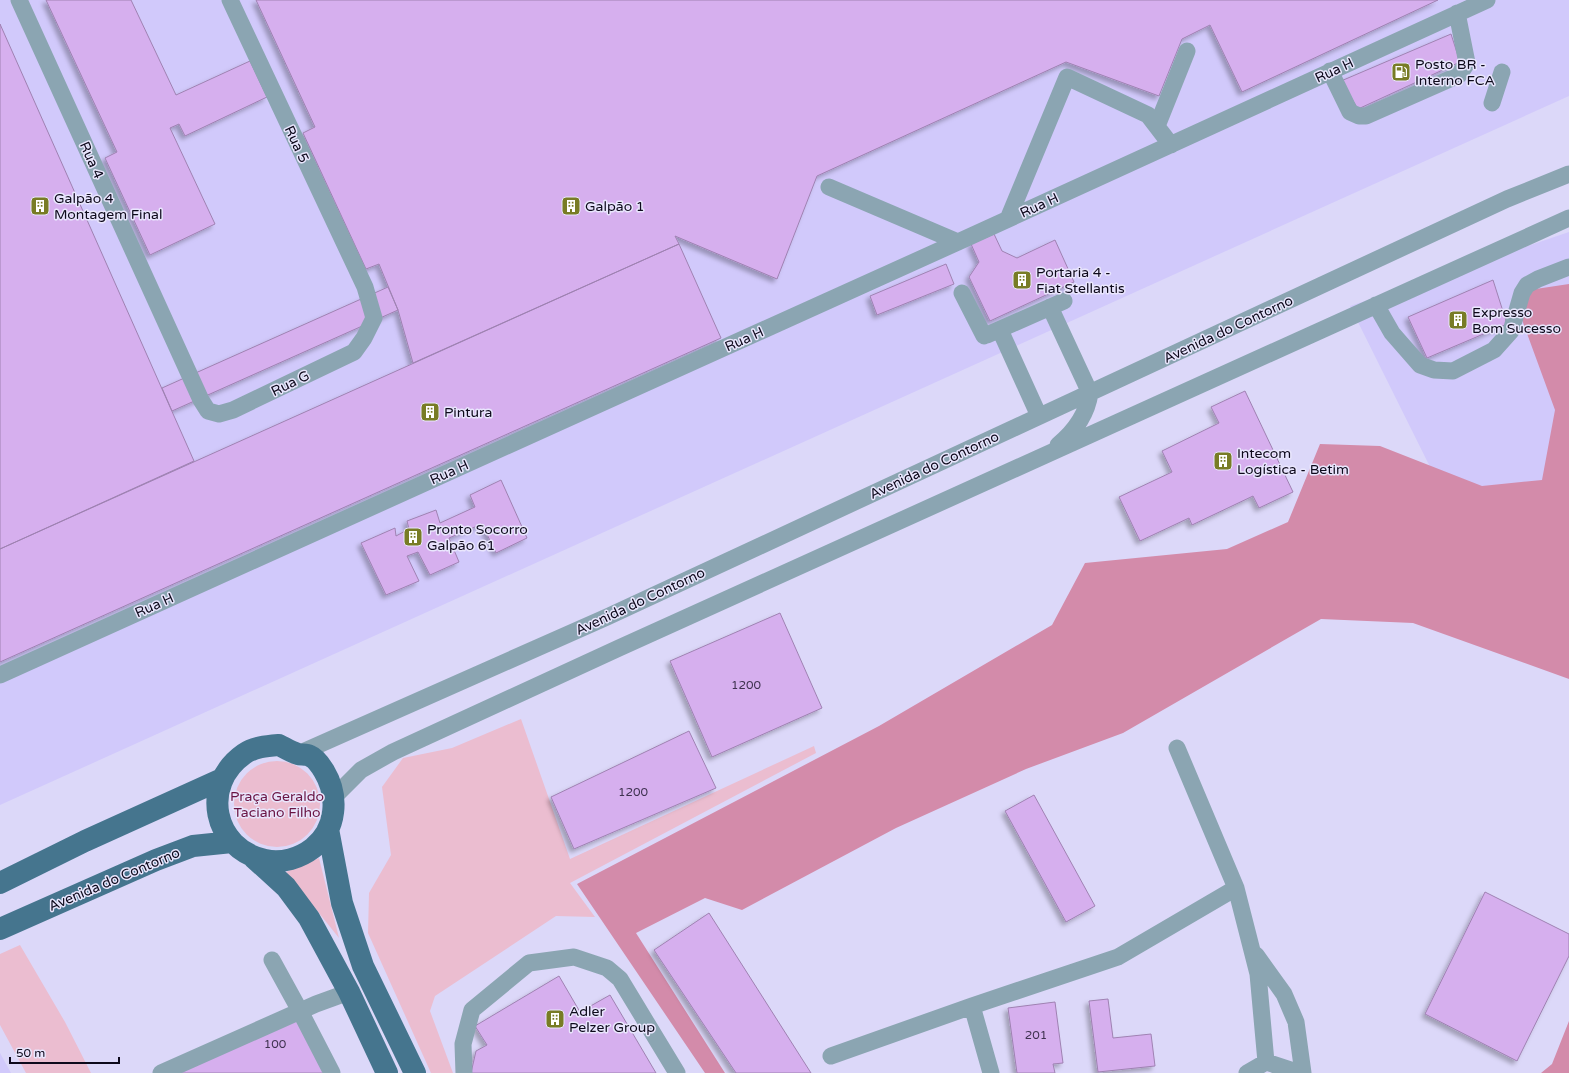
<svg xmlns="http://www.w3.org/2000/svg" width="1569" height="1073" font-family="'Varela Round',sans-serif">
<style>
.built{fill:#d1c9fb}
.green{fill:#ebbdd0}
.forest{fill:#d38baa}
.building{fill:#d6afee;stroke:#9f82b2;filter:url(#shadow)}
.lines{fill:none;stroke-linecap:round;stroke-linejoin:round}
.minor{stroke:#8ba5b2;stroke-width:17}
.major{stroke:#45758e;stroke-width:22}
.labels{text-anchor:middle;stroke-width:3;stroke-linejoin:round;paint-order:stroke}
.number-label{font-size:12px;fill:#3f3250}
.poi-label{font-size:14px;fill:#0d091b;stroke:#e9e6fd;text-anchor:start}
.street-label{font-size:14px;fill:#0d091b;stroke:#e9e6fd}
.park-label{font-size:14px;fill:#6a1443;stroke:#e9e6fd}
</style>
<defs>
<filter id="shadow"><feDropShadow dx="-3.5" dy="3.5" stdDeviation="2" flood-color="#0004"/></filter>
</defs>
<rect width="100%" height="100%" fill="#dcd8f9"/>
<!-- built -->
<path class="built" d="M0,0h1569v96l-1569,709z
M1569,232v164l-30,111 -97,-16 -92,-185z
M0,1053l11,20h-11z"/>
<!-- green -->
<path class="green" d="M521,719l49,140 244,-113 2,7 -246,130 25,34 -39,-1 -121,80 -5,15 23,62h-22l-63,-140 1,-40 22,-38 -9,-68 21,-29 49,-10z
M234 804a43 43 0 1 1 86 0a43 43 0 1 1-86 0Z
M319,858l20,80 -53,-66z
M20,945l45,77 26,51h-65l-26,-48v-71z"/>
<!-- forest -->
<path class="forest" d="M1569,284v395l-156,-56 -92,-4 -198,114 -97,36 -130,59 -154,82 -37,-12 -69,35 89,140h-20l-128,-189 302,-158 173,-101 33,-62 142,-14 61,-27 32,-78 60,2 102,40 60,-6 13,-70 -34,-93 8,-27z
M1569,1021v52h-28l11,-9z"/>
<!-- building -->
<path class="building" d="M46,0h85l45,95 74,-34 17,36 -82,39 -6,-12 -9,4 45,96 -65,31 -45,-97 12,-6z
M256,0h1182l-196,92 -32,-67 -28,14 -23,57 -93,-34 -249,114 -40,103 -102,-43 4,8 -266,119 -15,-53 -19,-46 -13,5 -63,-136 12,-6z
M0,24l194,437 -194,88z
M1451,34l9,28 -102,47 -17,-28z
M994,234l8,17 15,7 38,-18 19,42 -84,39 -21,-44 10,-15 -8,-18z
M679,244l42,94 -721,324v-113z
M946,264l8,20 -77,31 -7,-19z
M1493,280l14,44 -80,34 -19,-41z
M388,287l10,23 -226,101 -10,-23z
M1245,391l48,101 -34,16 -6,-12 -61,29 -3,-7 -49,23 -21,-44 53,-25 -10,-21 57,-28 -8,-16z
M501,480l26,58 -31,15 -14,-29 -33,14 10,24 -29,13 -12,-23 -11,4 12,25 -33,14 -25,-52 34,-15 1,8 13,-7 -2,-8 29,-11 4,13 35,-16 -5,-12z
M780,613l42,95 -110,49 -42,-96z
M689,731l27,57 -142,61 -23,-52z
M1034,795l61,111 -29,16 -61,-111z
M1485,892l84,42v22l-52,105 -92,-47z
M709,913l102,160h-75l-82,-123z
M559,976l21,36 30,-17 46,78h-185l5,-22 11,-6 -12,-19z
M1108,999l5,39 38,-4 4,32 -57,6 -9,-71z
M1055,1002l8,61 -10,1 2,9h-38l-9,-65z
M298,1015l28,58h-147z"/>
<g class="lines">
<!-- minor -->
<path class="minor" d="M19,0l182,400 7,11 11,3 14,-4 121,-58 10,-14 10,-20 -9,-31 -135,-287
M1330,71l20,41 9,4h7l93,-41 8,-12 -10,-50
M1492,103l10,-31
M1157,126l30,-75
M829,187l129,55
M1008,219l59,-142 81,38 23,30
M962,293l22,43
M1376,305l16,28 28,32 14,5 19,1 41,-21 17,-19 11,-38 5,-8 11,-6 31,-12
M1050,307l40,86c-3,21 -15,38 -32,52
M1000,330l39,86
M987,335l77,-34
M0,675l958,-433 529,-242
M1177,748l59,140 22,86 8,88
M298,754l309,-137 900,-418 62,-25
M334,797l27,-27 32,-18 226,-104 950,-430
M1256,955l28,39 12,28 7,51
M272,960l28,51 32,62
M972,1006l19,67
M831,1056l141,-50 146,-49 118,-69
M161,1073l155,-69 33,-12
M464,1073l-1,-29 9,-34 57,-47 45,-6 33,11 13,11 57,94
M1247,1073l19,-11 34,11"/>
<!-- major -->
<path class="major" d="M279,745c6,3 12,7 19,9 3,1 8,0 12,2 5,2 11,10 14,15 15,25 13,58 -11,77 -13,10 -31,16 -48,12 -52,-11 -65,-75 -21,-106 10,-7 23,-8 35,-9z
M328,829l14,74 21,63 52,107
M254,858l32,29 23,31 40,74 38,81
M0,883l85,-42 137,-62
M0,929l156,-69 37,-14 39,-4"/>
</g>
<!-- icons -->
<defs>
<g id="fuel-square" transform="scale(1)"><rect x="-9" y="-9" width="18" height="18" rx="4" fill="#787c25" stroke="#e9e6fd"/><path d="M-5.5-6h7V0h2V4h1.3V-2.5L3-4.5l.8-.8L6-3V5H2.5V1h-1V6h-7ZM-4.2-4.7v3.2H.2V-4.7Z" fill="#fff"/></g>
<g id="building-square" transform="scale(1)"><rect x="-9" y="-9" width="18" height="18" rx="4" fill="#787c25" stroke="#e9e6fd"/><path d="M-4-6H4V6H1V3H-1V6H-4ZM-2.5-4.3h1.7v1.8h-1.7ZM.8-4.3h1.7v1.8H.8ZM-2.5-1h1.7V.8h-1.7ZM.8-1h1.7V.8H.8Z" fill="#fff"/></g>
</defs>
<g fill-rule="evenodd">
<use href="#fuel-square" x="1401" y="72"/>
<use href="#building-square" x="40" y="206"/>
<use href="#building-square" x="571" y="206"/>
<use href="#building-square" x="1022" y="280"/>
<use href="#building-square" x="1458" y="320"/>
<use href="#building-square" x="430" y="412"/>
<use href="#building-square" x="1223" y="461"/>
<use href="#building-square" x="413" y="537"/>
<use href="#building-square" x="555" y="1019"/>
</g>
<g class="labels">
<!-- number labels -->
<g class="number-label">
<text x="746" y="689">1200</text>
<text x="633" y="796">1200</text>
<text x="1036" y="1039">201</text>
<text x="275" y="1048">100</text>
</g>
<!-- poi labels -->
<g class="poi-label">
<text x="1415" y="69">Posto BR -<tspan x="1415" dy="16">Interno FCA</tspan></text>
<text x="54" y="203">Galpão 4<tspan x="54" dy="16">Montagem Final</tspan></text>
<text x="585" y="211">Galpão 1</text>
<text x="1036" y="277">Portaria 4 -<tspan x="1036" dy="16">Fiat Stellantis</tspan></text>
<text x="1472" y="317">Expresso<tspan x="1472" dy="16">Bom Sucesso</tspan></text>
<text x="444" y="417">Pintura</text>
<text x="1237" y="458">Intecom<tspan x="1237" dy="16">Logística - Betim</tspan></text>
<text x="427" y="534">Pronto Socorro<tspan x="427" dy="16">Galpão 61</tspan></text>
<text x="569" y="1016">Adler<tspan x="569" dy="16">Pelzer Group</tspan></text>
</g>
<!-- street labels -->
<g class="street-label">
<text transform="translate(1334 70) rotate(-25)" y="5">Rua H</text>
<text transform="translate(297 144) rotate(65)" y="5">Rua 5</text>
<text transform="translate(92 160) rotate(66)" y="5">Rua 4</text>
<text transform="translate(1039 205) rotate(-25)" y="5">Rua H</text>
<text transform="translate(1228 329) rotate(-25)" y="5">Avenida do Contorno</text>
<text transform="translate(744 339) rotate(-24)" y="5">Rua H</text>
<text transform="translate(290 383) rotate(-26)" y="5">Rua G</text>
<text transform="translate(934 465) rotate(-25)" y="5">Avenida do Contorno</text>
<text transform="translate(449 472) rotate(-24)" y="5">Rua H</text>
<text transform="translate(640 601) rotate(-25)" y="5">Avenida do Contorno</text>
<text transform="translate(154 605) rotate(-24)" y="5">Rua H</text>
<text transform="translate(114 879) rotate(-23)" y="5">Avenida do Contorno</text>
</g>
<!-- park labels -->
<g class="park-label">
<text x="277" y="801">Praça Geraldo<tspan x="277" dy="16">Taciano Filho</tspan></text>
</g>
</g>
<!-- scale -->
<path d="M10 1057v6h109v-6" fill="none" stroke="#0d091b" stroke-width="2"/>
<text x="16" y="1057" font-size="12" fill="#0d091b" stroke="#e9e6fd" stroke-width="3" paint-order="stroke">50 m</text>
</svg>
